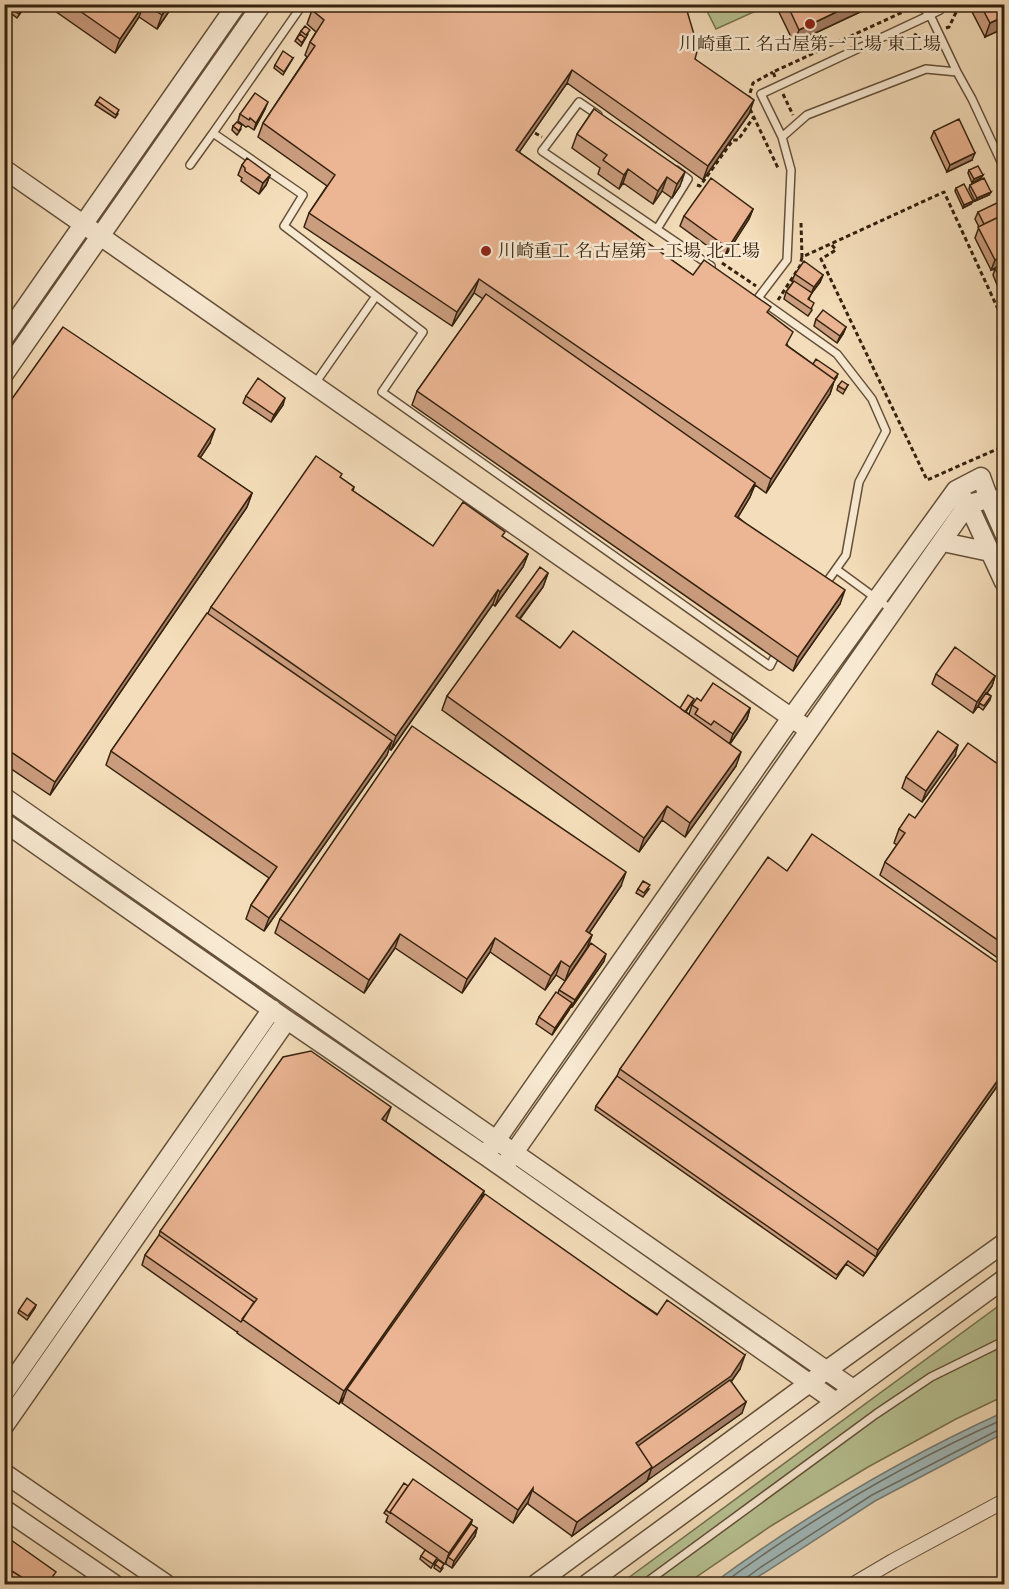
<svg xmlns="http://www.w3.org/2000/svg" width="1009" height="1589" font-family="'Old Standard TT','Noto Serif JP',serif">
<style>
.green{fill:#b7c293;stroke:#767250;stroke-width:1.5}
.water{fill:#a0b9ba;stroke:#757d75;stroke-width:1.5}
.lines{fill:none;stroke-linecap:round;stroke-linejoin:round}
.shore{stroke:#6a6e64;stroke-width:1.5}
.service-casing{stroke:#655139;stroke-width:10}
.minor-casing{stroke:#655139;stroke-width:16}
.tertiary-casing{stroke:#655139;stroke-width:21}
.path{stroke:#35220e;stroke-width:3;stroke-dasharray:4.5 3;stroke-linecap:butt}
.service{stroke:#f8e9d2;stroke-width:7}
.minor{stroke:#f8e9d2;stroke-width:14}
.tertiary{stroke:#f8e9d2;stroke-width:18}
.wall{fill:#cb9d7f;stroke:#35220e;stroke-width:1.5}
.shaded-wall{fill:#a57f68;stroke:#35220e;stroke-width:1.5}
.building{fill:#ecb694;stroke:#35220e;stroke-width:1.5}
.poi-dot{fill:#8f2418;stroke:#f8e9d2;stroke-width:2}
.labels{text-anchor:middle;stroke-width:5;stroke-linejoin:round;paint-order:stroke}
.poi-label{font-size:18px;fill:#35220e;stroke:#f8e9d2}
</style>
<rect width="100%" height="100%" fill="#f4ddba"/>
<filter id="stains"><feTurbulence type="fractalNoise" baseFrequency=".00333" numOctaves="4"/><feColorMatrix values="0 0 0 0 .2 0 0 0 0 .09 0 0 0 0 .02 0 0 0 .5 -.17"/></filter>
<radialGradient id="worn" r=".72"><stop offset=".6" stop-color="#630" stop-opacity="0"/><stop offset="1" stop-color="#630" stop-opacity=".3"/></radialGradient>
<!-- green -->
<path class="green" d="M704,5h49l3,6 -40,18z
M1004,1302v94l-48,23 -88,48 -97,59 -85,58h-66z"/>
<!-- water -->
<path class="water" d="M1004,1412v21l-129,68 -128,83h-35c90,-66 190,-126 292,-172z"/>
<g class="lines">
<!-- shore -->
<path class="shore" d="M722,1584c87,-64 183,-121 282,-165
M744,1584l2,-6 15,-11 111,-72 128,-66 4,-1"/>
<!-- service casing -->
<g class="service-casing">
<path id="service" d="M303,4l-90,129 90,62 -19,31 139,106 -41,60 388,274 4,-8
M923,4l-1,3 8,8 10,-5 3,-6
M598,115l-19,-13 -37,49 169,115
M782,137l-21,-43 169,-79 27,57
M190,165l23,-32
M657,229l31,-50 -12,-9
M314,385l62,-89
M991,498l13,-9
M836,569l56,41
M824,586l22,-31 13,-73 27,-51 -14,-32 -35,-45 -79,-56 29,-38 4,-90 -9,-33 25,-22 119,-46 31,3 15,27 32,69
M644,1584l232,-170 55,-37 73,-36"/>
</g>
<!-- minor casing -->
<g class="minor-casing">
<path id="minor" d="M854,1584l39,-23 111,-60"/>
</g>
<!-- tertiary casing -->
<g class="tertiary-casing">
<path id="tertiary" d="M4,169l805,561
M4,338l233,-334
M4,374l258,-370
M961,496l7,8 36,78
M943,542l47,10
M4,797l849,592
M4,822l283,198 199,136 350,246
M490,1149l301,-431 165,-228 25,-13 8,22 15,34
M508,1161l460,-657 21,-5
M4,1393l268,-384
M4,1426l283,-406
M4,1473l162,111
M4,1509l110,75
M536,1584l291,-214 177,-127
M587,1584l417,-305"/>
</g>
<!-- path -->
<path class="path" d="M946,28l3,-1 11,-23
M914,34l10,6 6,-3
M775,77l-2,-5 132,-61 -2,-7
M783,94l10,21
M748,100l5,-17 20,-11
M750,109l28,59
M535,133l7,4
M697,185l3,1 33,-46h5l15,-22
M801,223l1,34 142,-65 60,130
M832,245l4,5 -15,9 106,221 77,-34
M722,263l34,23
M778,300l22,-34 2,-9"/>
<!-- service -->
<use href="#service" class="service"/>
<!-- minor -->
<use href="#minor" class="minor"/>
<!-- tertiary -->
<use href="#tertiary" class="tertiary"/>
</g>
<!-- wall -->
<path class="wall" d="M11,4h13l-2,3v4l-5,7 -9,-7z
M45,4h129l-17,25 -18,-12 -24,36z
M775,4h102l-83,39z
M968,4h37l-20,33z
M312,10l383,49 54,55 -46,66 -136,-97 -48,69 174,123 75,38 20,33 25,18 24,13 -3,4 -4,13 -64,99 -11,-8 -5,12 -12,20 102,87 -47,67 -381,-266 5,-14 66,-92 -9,-6 -22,33 -148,-99 5,-14 18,-27 -69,-49 5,-14 44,-66 -2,-2 5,-13 6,-10 -9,-8z
M301,31l7,3 -7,12 -6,-5z
M293,58l-10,17 -9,-7 1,-3z
M97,101l21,13 -3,4 -20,-13z
M265,109l-11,21 -6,-4 -2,1 -8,-6 2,-7z
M594,109l86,77 -8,12 -10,-7 -9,13 -30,-21 -4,6 -21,-15 2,-6 -28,-20 5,-14z
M233,126l8,3 -4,6 -5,-5z
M934,131l38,29 -25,12 -16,-34z
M242,165l28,10 -4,10 -7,9 -18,-13 1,-3 -4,-3z
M969,170l14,5 -2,3 -9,5 -4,-10z
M970,185l19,10 -14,6 -6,-12z
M956,188l17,13 -2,3 -8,4 -8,-17z
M753,209l-4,10 -25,39 -44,-32 4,-10z
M978,212l27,2v76l-5,2 -7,-17 2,-6 -4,1 -16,-32 4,-11 -4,-8z
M795,274l28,1 -3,7 -9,12 -2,5 3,11 -4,6 -24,-17 2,-7 7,-10 -1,-1z
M816,319l30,8 -3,7 -6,9 -23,-17z
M848,385l-5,9 -6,-4 1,-4z
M246,396l37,9 -12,17 -28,-19z
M4,410l206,33 -10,15 52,35 -5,14 -197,288 -46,-31z
M341,478l13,9 -1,4 80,55 70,-9 25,17 -5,13 -28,39 -2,-2 -102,146 -2,-2 -2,7 -123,176 -18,-12 5,-14 18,-27 -163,-113 5,-14 97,-138 3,-6z
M548,573l-5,14 -23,32 40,29 120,60 14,-9 -8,13 3,2 3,-9 9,-4 49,7 -3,11 -17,25 6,22 -51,71 -23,-17 -23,32 -197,-142 5,-14z
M936,674l59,2 -3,10 -5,7 4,3 -1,4 -7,10 -5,-4 1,-1 -6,8 -41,-29z
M955,756l-33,46 -20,-14 4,-11z
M1005,769v194l-125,-88 5,-13 12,-17 -3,-2 5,-14 16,-11z
M787,871l218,97v107l-142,201 -17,-12 -10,15 -241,-169 1,-4 21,-30 3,-7z
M621,886l-32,47 3,2 -5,13 -22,33 -9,-6 -11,15 -55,-38 -28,41 -67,-45 -31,45 -89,-60 5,-14z
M638,889h11l-6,8 -7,-4z
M604,961l-32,46 -1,-1 -2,4 -17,25 -16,-11 3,-7 19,-24 1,-3z
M385,1121l99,70 -2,7 258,171 -9,13 11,31 -95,66v2l-75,55 -44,-32v-2l-15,21 -171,-120 2,-6 -5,7 -102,-71 1,-2 -1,1 -95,-67 3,-10 14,-19 1,-5z
M36,1305l-1,3 -8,12 -9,-7 1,-3z
M386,1510l86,10 -1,5 6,3 -2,8 -23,32 -6,-4v-1l-1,1 -59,-42 2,-6 -4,-3z
M421,1556l16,2 -6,10 -11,-9z
M435,1564l8,4 -3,4 -6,-4z"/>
<!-- shaded-wall -->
<path class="shaded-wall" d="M144,4l-5,13 -24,36 5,-14z
M169,4h5l-17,25 5,-14z
M853,4h24l-83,39 5,-13z
M1005,16v12l-20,9 5,-14z
M572,70l-5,13 -56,81 5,-14z
M754,100l-5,14 -46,66 5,-14z
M268,102l-3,7 -11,21 2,-7z
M975,153l-3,7 -25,12 3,-7z
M628,169l-5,14 -4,6 5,-14z
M685,172l-5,14 -8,12 5,-14z
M270,175l-4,10 -7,9 4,-11z
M983,175l-2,3 -9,5 2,-4z
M667,177l-5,14 -9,13 5,-13z
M991,192l-2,3 -14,6 2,-3z
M973,201l-2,3 -8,4 1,-3z
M753,209l-4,10 -25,39 4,-10z
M1005,255v9l-14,6 4,-10z
M823,275l-3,7 -9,12 3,-7z
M479,279l-5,14 -22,33 5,-14z
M1005,284v6l-5,2 3,-7z
M846,327l-3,7 -6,9 3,-7z
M838,374l-4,7 -4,13 -64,99 5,-14z
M285,398l-2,7 -12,17 3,-7z
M215,429l-5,14 -18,27 6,-14z
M755,483l-5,14 -20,33 5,-14z
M252,493l-5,14 -197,288 5,-13z
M528,554l-5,13 -28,39 5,-14z
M548,573l-5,14 -32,43 5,-14z
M498,590l-5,14 -102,146 5,-14z
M845,590l-5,14 -47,67 5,-14z
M995,676l-3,10 -19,27 4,-11z
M750,708l-3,11 -18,26 4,-11z
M392,741l-5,14 -123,176 5,-13z
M958,745l-3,11 -33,46 4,-11z
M741,752l-5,14 -51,71 5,-14z
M667,806l-5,14 -23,32 5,-14z
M626,872l-5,14 -40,59 5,-14z
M400,934l-5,14 -31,45 5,-13z
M592,935l-5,13 -22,33 5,-14z
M495,938l-5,14 -28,41 5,-14z
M606,954l-2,7 -32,46 3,-7z
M561,961l-5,14 -11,15 6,-14z
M572,1003l-3,7 -17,25 3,-7z
M1005,1070v5l-142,201 2,-3 11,-16 2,-7z
M391,1107l-5,14 -9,12 5,-14z
M484,1191l-5,14 -132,184 -3,8 -5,7 5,-13z
M745,1355l-5,14 -15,21 -93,66 4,-13z
M746,1402l-4,11 -94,67 3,-11z
M652,1467l-5,14 -75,55 5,-14z
M533,1488l-5,14 -15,21 5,-13z
M472,1520l-3,11 -21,26 -3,7 4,-11z
M477,1528l-2,8 -23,32 2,-7z"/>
<!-- building -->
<path class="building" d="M11,4h7l5,4 -4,6 -10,-7z
M70,4h74l-24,35z
M146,4h23l-7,11z
M316,4h369l13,44 -3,11 59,41 -46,66 -136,-96 -56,80 177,125 11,-15 67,47 -4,5 26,20 -7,13 49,35 -64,99 -292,-200 -22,33 -148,-99 26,-38 -72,-52 52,-77 -5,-4 14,-22 -12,-10z
M787,4h66l-54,26z
M980,4h25v12l-15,7z
M305,26l5,4 -4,5 -5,-4z
M300,34l5,4 -3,5 -5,-5z
M283,51l10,7 -9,14 -9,-7z
M255,93l13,9 -12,21 -6,-5 -1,2 -9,-6z
M100,97l19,13 -3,5 -19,-14z
M594,109l91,63 -8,12 -10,-7 -9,14 -30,-22 -4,6 -21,-15 4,-5 -30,-21z
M959,119l16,34 -25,12 -16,-34z
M237,122l5,3 -3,6 -6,-5z
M247,158l23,17 -7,8 -18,-12v-3l-3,-3z
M978,166l5,9 -9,4 -5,-9z
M711,178l42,31 -25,39 -44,-32z
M984,178l7,14 -14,6 -7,-13z
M964,184l9,17 -9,4 -8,-17z
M999,202l6,12 -21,10 -6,-12z
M1005,214v41l-10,5 -17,-33z
M804,261l19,14 -9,12 -19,-13z
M1005,263v21l-2,1 -8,-17z
M794,281l18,12 -4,6 6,4 -3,6 -25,-17z
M486,294l269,189 -20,33 110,74 -47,67 -381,-266z
M823,310l23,17 -6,9 -24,-17z
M63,327l152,102 -17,27 54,37 -197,289 -51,-35v-337z
M816,359l22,15 -4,5 -21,-15z
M258,378l27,20 -11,17 -28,-19z
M842,381l6,4 -3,5 -7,-4z
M316,456l26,18 -2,3 14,10 -2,3 81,56 30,-44 42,30 -3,4 26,18 -28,38 -2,-2 -102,146 -185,-129z
M540,567l8,6 -32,43 44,32 13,-17 168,121 -51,71 -23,-17 -23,32 -197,-142z
M207,613l185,128 -123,177 -18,-13 26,-38 -166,-116z
M955,647l40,29 -18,26 -41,-28z
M713,683l37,25 -17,26 -19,-13 -3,4 -16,-11 3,-5 -6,-4 5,-7 4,3z
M986,693l5,3 -7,10 -5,-3z
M688,695l6,4 -9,13 -5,-4z
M412,726l214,146 -40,59 6,4 -22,32 -9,-6 -10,15 -56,-38 -28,41 -67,-45 -31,46 -89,-61z
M938,731l20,14 -32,46 -20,-14z
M968,743l37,26v176l-120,-83 20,-29 -6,-4 10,-15 6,4z
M812,834l193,134v102l-127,180 -258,-181 148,-212 19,14z
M643,881l7,4 -6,8 -6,-4z
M591,943l15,11 -31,46 -16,-10z
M556,992l16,11 -17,25 -16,-11z
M311,1051l80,56 -9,12 102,72 -140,200 -102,-72 15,-20 -97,-68 123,-174z
M617,1076l259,181 -11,16 -17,-12 -11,14 -241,-169z
M485,1194l172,121 10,-15 78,55 -14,21 -95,67 16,24 -75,55 -44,-31v-3l-15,22 -171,-121z
M159,1235l95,67 -13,20 -96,-67z
M27,1298l9,7 -8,11 -9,-6z
M730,1380l16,22 -95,67 1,-2 -14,-21z
M413,1479l59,41 -23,33 -59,-41z
M404,1483l4,3 -18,26v1l-4,-3z
M471,1524l6,4 -23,33 -6,-4z
M4,1535l52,37 -9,12h-10l-9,-6 -2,2 -22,-14z
M425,1550l12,8 -4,6 -12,-8z
M438,1560l6,4 -3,5 -6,-5z
M4,1566l22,14 2,-2 9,6h-33z"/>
<!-- markers -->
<g class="poi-dot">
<circle cx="810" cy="24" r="6"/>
<circle cx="486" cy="251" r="6"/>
</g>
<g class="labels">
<!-- poi labels -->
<g class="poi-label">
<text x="810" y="50">川崎重工 名古屋第一工場 東工場</text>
<text x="498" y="257" text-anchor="start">川崎重工 名古屋第一工場 北工場</text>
</g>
</g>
<!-- margin -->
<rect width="1009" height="1589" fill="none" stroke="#f4ddba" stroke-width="24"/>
<rect x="6" y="6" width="997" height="1577" fill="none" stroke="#35220e" stroke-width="3"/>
<rect x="12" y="12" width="985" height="1565" fill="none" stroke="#35220e" stroke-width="1.5"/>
<rect width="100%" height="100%" filter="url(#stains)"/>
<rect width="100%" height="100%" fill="url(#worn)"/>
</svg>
